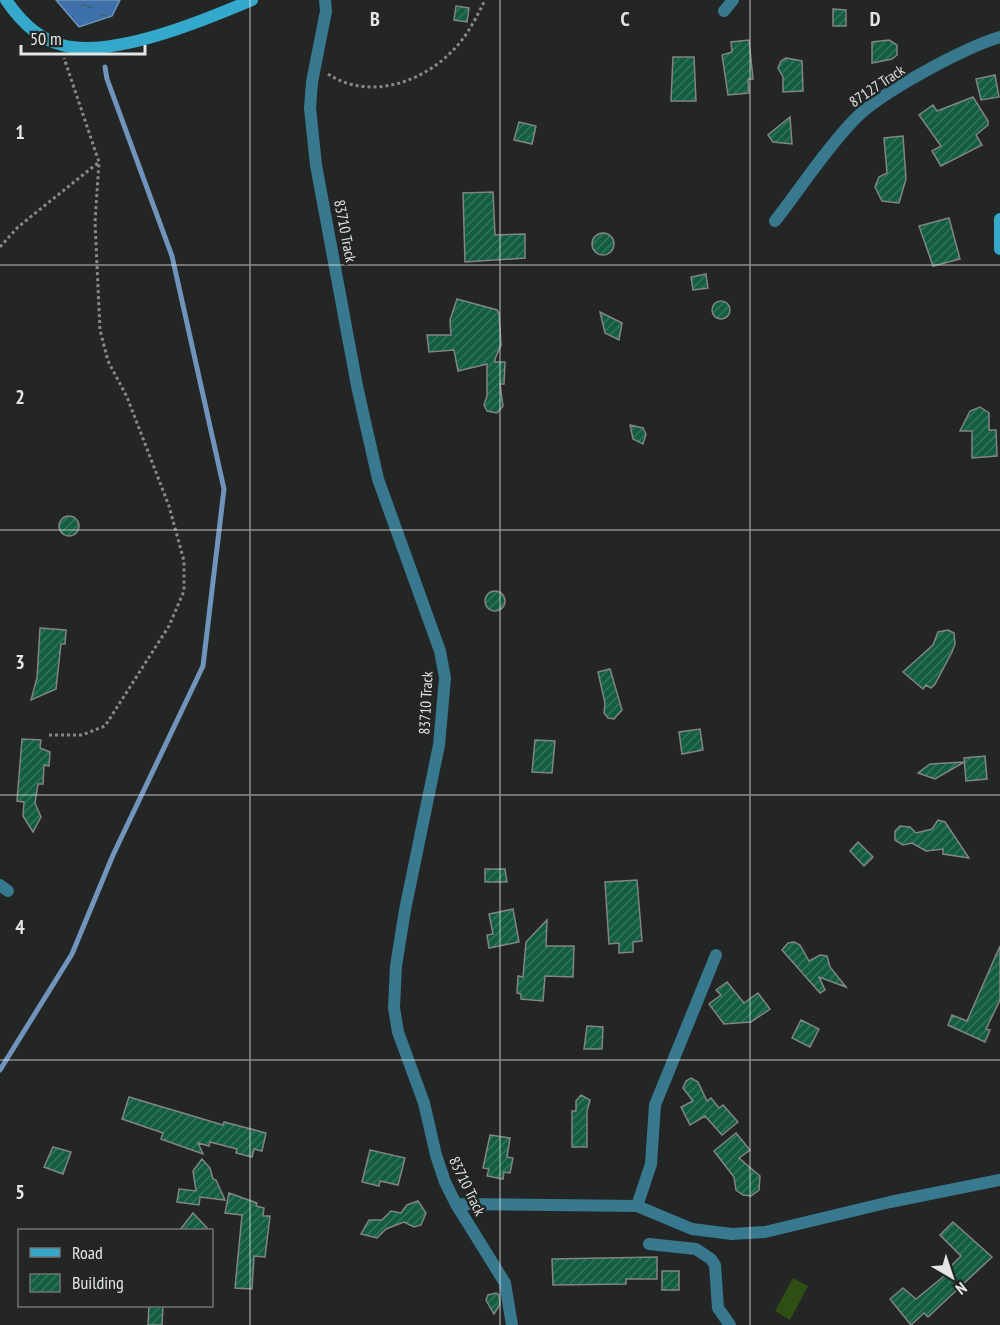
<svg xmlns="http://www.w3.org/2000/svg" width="1000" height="1325" font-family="'PT Sans Narrow',sans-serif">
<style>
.grass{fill:#2f4e14}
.water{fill:url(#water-ripples);stroke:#7094bc;stroke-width:1.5}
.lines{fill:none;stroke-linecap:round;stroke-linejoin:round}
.stream{stroke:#7094bc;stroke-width:5}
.building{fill:url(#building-hatch);stroke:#828583;stroke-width:1.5}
.path{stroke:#878a89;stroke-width:3;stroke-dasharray:3 3;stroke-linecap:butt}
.street{stroke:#38798f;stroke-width:12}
.secondary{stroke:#35a9cc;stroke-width:12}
.grid{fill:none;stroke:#e4e6e6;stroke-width:1.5;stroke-opacity:0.55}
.labels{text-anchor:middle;stroke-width:5;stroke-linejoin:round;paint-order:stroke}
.street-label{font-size:15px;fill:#e4e6e6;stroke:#232625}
.grid-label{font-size:20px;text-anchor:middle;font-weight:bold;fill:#e4e6e6;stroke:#232625;stroke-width:5;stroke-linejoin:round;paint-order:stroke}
</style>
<defs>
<pattern id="water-ripples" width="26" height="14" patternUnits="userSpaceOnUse" patternTransform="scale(1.5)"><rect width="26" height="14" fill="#3e71aa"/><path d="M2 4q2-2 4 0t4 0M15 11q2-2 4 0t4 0" fill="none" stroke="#415b78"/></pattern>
<pattern id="building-hatch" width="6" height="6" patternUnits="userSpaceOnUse" patternTransform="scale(1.5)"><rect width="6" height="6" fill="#135d41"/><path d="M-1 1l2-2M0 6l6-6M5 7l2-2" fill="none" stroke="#35745c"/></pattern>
</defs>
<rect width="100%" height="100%" fill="#232625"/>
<!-- grass -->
<path class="grass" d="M793,1278l15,8 -18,34 -15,-9z"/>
<!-- water -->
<path class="water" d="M56,0h64l-8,16 -33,11z"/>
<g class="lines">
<!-- stream -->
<path class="stream" d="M0,1070l72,-116 41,-99 90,-189 21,-177 -52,-233 -65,-177 -2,-12"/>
</g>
<!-- building -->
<path class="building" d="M456,6l13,2 -2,14 -13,-2z
M833,9l13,1v16h-13z
M749,40l4,39h-5l1,14 -21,2 -6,-40 10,-3 -1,-10z
M889,40l8,5v10l-5,4 -20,4v-21z
M673,57h21l2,44h-25z
M786,58l16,3 1,30 -20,1v-15l-5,-9 3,-7z
M995,75l4,22 -18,3 -5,-21z
M973,97l15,24v4l-12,10 6,10 -41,21 -9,-15 9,-5 -22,-31 14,-10 4,6z
M790,117l2,27 -19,-2 -5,-7z
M519,122l17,4 -4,18 -18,-4z
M903,136l3,43 -7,24 -17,-2 -7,-14 4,-10 8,-4 -3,-35z
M493,192l2,43 30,-1v24l-60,4 -2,-69z
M949,218l11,41 -27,7 -14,-40z
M592 244a11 11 0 1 1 22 0a11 11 0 1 1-22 0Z
M706,274l2,14 -15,2 -2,-13z
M457,299l40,11 2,3 2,32 -6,14v3h10l-1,22h-4l3,22 -6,7 -10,-2 -3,-6 3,-9v-32l-29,7 -4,-21 -25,2 -2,-17h24l-1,-15z
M712 310a9 9 0 1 1 18 0a9 9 0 1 1-18 0Z
M600,312l22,11 -3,17 -14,-7z
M980,407l9,6v17h7l1,26 -25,2v-27h-12l10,-20z
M630,425l13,3 3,6 -3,10 -10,-5z
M59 526a10 10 0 1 1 20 0a10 10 0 1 1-20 0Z
M485 601a10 10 0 1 1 20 0a10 10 0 1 1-20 0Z
M40,628l26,2 -1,14h-4l-5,45 -25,11 6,-22z
M948,630l6,3 1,11 -3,8 -17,32 -4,4 -5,-3 -3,4 -20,-17 30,-27 5,-13z
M610,669l12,41 -8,9 -6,-1 -4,-5 1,-10 -7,-31z
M700,729l3,21 -21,4 -3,-22z
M22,739l19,1 -1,8 10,4 -1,14 -5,-1 -1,19h-5l-3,19 6,14 -8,15 -10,-16 1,-14 -7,-1z
M535,740l20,1 -3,32 -20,-1z
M985,756l2,23 -21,2 -2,-23z
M964,762l-29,17 -17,-6 12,-9z
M938,820l7,2 24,36 -26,-4v-5l-17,2 -14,-8 -9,2 -8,-5v-9l5,-5 10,1 6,6 16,-4z
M858,842l15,15 -9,9 -14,-15z
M485,869h20l2,13h-22z
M637,880l5,61 -9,1v10l-14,1v-10l-10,1 -4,-62z
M513,909l6,33 -30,6 -2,-13 6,-1 -4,-20z
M547,920l-1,26h28l-1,31 -28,-1 -2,25 -22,-2v-5l-4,-1 1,-17 5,1 3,-35z
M794,942l6,3 9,16 11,-6 7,1 3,11 16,20 -27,-10 6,13 -5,3 -38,-43 6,-7z
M1000,946v54l-14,29 4,1 -5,12 -37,-17 4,-10 15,6z
M727,982l17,21 14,-10 12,16 -19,13 -27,2 -15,-20 12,-9 -5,-5z
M801,1020l18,9 -9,18 -18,-9z
M587,1026l16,1 -1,22h-18z
M691,1078l7,4 9,19 4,-3 8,10 4,-3 15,17 -16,13 -17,-19 -15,9 -9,-18 12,-6 -10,-13 3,-7z
M581,1095l9,5 -3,11v36h-15v-36h4v-10z
M129,1097l94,28 1,-3 42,11 -4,18 -8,-2 -2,8 -16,-4 1,-4 -27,-7 -1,4 -11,-3 5,11 -42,-15 2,-6 -41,-14z
M736,1133l14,17 -11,8 21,18 -1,14 -8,6 -8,-1 -7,-5 -2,-13 -20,-26z
M490,1135l20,3 -3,19 6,1 -3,15 -6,-1 -1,7 -16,-3 2,-7 -6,-1z
M53,1147l18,5 -8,22 -19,-7z
M370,1150l35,8 -7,27 -18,-4 -1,5 -17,-4z
M202,1159l8,9 3,11 3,1 9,20 -25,-3 -1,8 -22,-3 2,-13 17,2 -3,-20z
M229,1193l28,10 -1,3 8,2 -1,8h7l-5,41 -11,-1 -2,33 -17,-1 7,-73 -17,-2z
M418,1201l8,12 -5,12 -7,2 -10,-5 -18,7 -9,9 -16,-4 8,-14h13l9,-9 10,2 6,-8z
M193,1213l16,17h-29z
M953,1222l39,35 -64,60 -4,-4 -13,12 -21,-26 13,-11 13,11 33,-27 -2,-2 14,-14 -21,-21z
M657,1257v22h-31v5l-73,1 -1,-26z
M662,1271h17v19h-17z
M496,1293l3,2 1,9 -6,10 -8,-14 2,-5z
M149,1305h14l-1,20h-14z"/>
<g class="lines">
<!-- path -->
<path class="path" d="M328,74c41,27 96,9 128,-27 13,-14 21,-31 29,-47
M0,247l18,-20 81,-65
M49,735h33l23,-9 64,-100 15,-35v-30l-15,-55 -42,-109 -19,-36 -8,-31 -5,-108 4,-60 -35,-104"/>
<!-- street -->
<path class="street" d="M325,0l1,11 -14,71 -2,26 6,57 41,221 21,93 62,172 5,27 -6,67 -34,165 -9,56 -2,42 4,24 26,71 12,52 9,27 11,22 49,79 7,42
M724,11l9,-11
M775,221c26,-33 49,-70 79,-101 25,-27 110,-72 146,-83
M0,885l8,6
M456,1204l181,2 55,23 40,5 33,-2 125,-30 110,-22
M637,1206l14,-42 4,-59 61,-150
M649,1244l47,5 15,10 4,6 3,43 12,17"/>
<!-- secondary -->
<path class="secondary" d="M6,0c13,19 32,39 56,45 50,14 143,-25 190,-45
M1000,219v30"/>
</g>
<!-- grid -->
<path class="grid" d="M250,0v1325M500,0v1325M750,0v1325M0,265h1000M0,530h1000M0,795h1000M0,1060h1000"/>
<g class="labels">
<!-- street labels -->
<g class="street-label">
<text transform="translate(877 86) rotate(-34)" y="5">87127 Track</text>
<text transform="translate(345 231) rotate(79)" y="5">83710 Track</text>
<text transform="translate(426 703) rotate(-87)" y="5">83710 Track</text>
<text transform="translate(467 1186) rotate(64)" y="5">83710 Track</text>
</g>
</g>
<g class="grid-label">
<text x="375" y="26">B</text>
<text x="625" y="26">C</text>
<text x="875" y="26">D</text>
<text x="20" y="139">1</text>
<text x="20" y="404">2</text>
<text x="20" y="669">3</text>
<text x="20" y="934">4</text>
<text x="20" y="1199">5</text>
</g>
<!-- legend -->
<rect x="18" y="1229" width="195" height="78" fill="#232625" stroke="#707372" stroke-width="1.5"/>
<rect x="30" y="1248" width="30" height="9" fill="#35a9cc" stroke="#707372" stroke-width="1.5"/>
<text x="72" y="1259" font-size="18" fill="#e4e6e6">Road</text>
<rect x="30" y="1274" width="30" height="18" fill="url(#building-hatch)" stroke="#707372" stroke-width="1.5"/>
<text x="72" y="1289" font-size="18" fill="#e4e6e6">Building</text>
<!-- north arrow -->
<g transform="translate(952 1277) rotate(141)" stroke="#232625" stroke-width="4.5" paint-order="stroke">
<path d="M0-4.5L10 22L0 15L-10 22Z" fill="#e4e6e6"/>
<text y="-9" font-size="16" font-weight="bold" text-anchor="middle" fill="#e4e6e6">N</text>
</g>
<!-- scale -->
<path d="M21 45v9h124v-9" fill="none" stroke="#e4e6e6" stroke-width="3"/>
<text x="30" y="45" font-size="18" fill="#e4e6e6" stroke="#232625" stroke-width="4.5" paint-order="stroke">50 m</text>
</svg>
